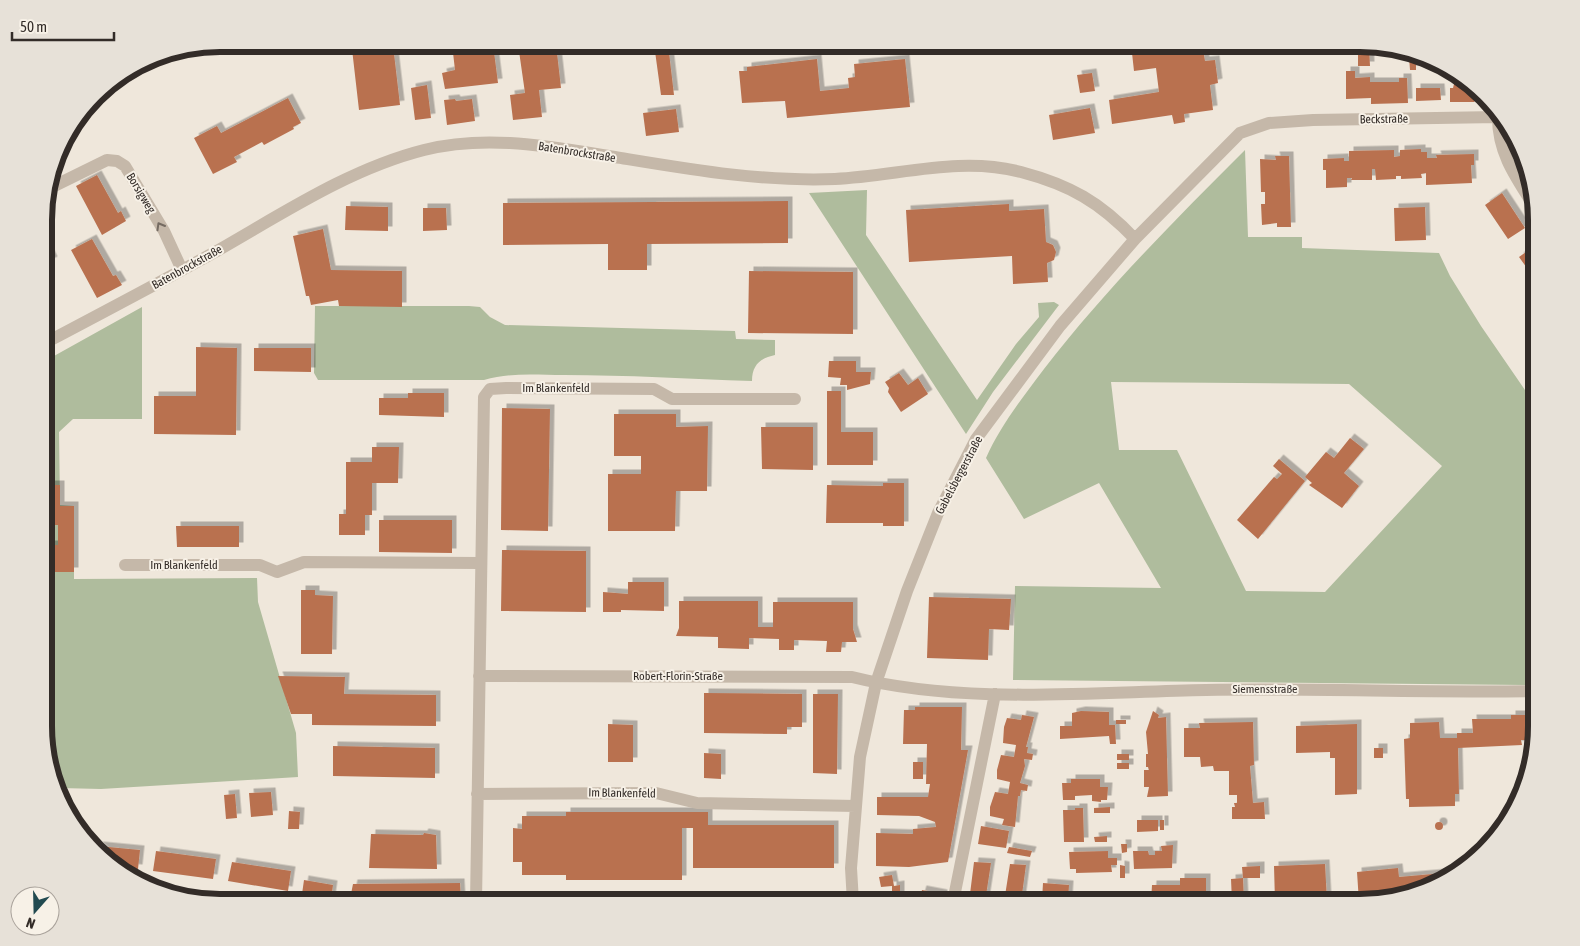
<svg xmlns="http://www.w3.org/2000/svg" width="1580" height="946" font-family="'Asap Condensed',sans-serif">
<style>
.green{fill:#afbc9d;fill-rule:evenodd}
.building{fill:#b97150;filter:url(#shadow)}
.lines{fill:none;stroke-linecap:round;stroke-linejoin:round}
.minor{stroke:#c5b8a9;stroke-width:12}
.oneway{stroke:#756b62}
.labels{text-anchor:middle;stroke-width:4;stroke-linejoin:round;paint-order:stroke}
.street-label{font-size:12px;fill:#332c28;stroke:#f7f1e7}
.rim{fill:none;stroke:#332c28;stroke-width:6}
</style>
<defs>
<filter id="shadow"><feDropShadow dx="4.5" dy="-4.5" stdDeviation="0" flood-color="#0004"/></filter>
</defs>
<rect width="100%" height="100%" fill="#efe7db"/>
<!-- green -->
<path class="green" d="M1245,150l3,87h54v11l137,5 11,23 31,50 55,80v279l-523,-5 2,-94 146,2 -62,-105 -75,36 -38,-61c14,-32 37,-61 58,-89 61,-79 131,-149 201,-219zM1111,382l238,2 93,82 -117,126 -79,-1 -69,-141h-58z
M867,190l-1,45 111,165 39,-56 23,-27 -1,-14 16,-1 5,3 -66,87 -27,42 -157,-241z
M315,306h154l11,1 10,10 15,8 230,6 1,8 39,1v15c-14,3 -23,9 -23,26 -63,-2 -125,-6 -188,-6 -26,0 -54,-3 -80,5h-166l-4,-7z
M142,307v112h-69l-14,13 1,73 14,1v73l183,-1 1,24 38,131 2,44 -197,12 -41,-1 -15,-40v-387z"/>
<!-- building -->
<path class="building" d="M305,44h13l3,7 -16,3z
M452,44h41l5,39 -53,6 -3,-16 13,-3z
M518,44h38l5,44 -22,2 3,27 -29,3 -3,-25 15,-2z
M654,44h14l6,51h-13z
M1131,44h71l3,17 10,-1 3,23 -8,2 3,25 -29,4 1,8 -11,2 -2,-9 -60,9 -3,-24 50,-8 -3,-24 -22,3z
M393,45l7,60 -41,5 -7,-61z
M1358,47h11l1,19h-12z
M1409,57l7,2v11h-6z
M817,59l3,32 29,-3 -1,-10 7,-1 -1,-13 51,-5 5,48 -123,11 -2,-17 -43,2 -3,-32h8v-4z
M1346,71h9v7l15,-1v5h29v-4h8l1,25 -37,1v-6l-25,1z
M1092,73l3,18 -15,2 -3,-18z
M1456,76l22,22 -4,4h-24v-14h3z
M427,85l4,33 -16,2 -4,-32z
M1416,88h24l1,12 -25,1z
M288,98l13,25 -8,4 1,2 -30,16 -2,-3 -28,15 3,5 -24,12 -19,-36 23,-12 4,7z
M455,99l1,2 16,-2 3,22 -28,4 -3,-25z
M1090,108l5,25 -42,7 -4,-25z
M676,109l3,23 -33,4 -3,-23z
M1421,149v3h6v6h10l-1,-3 38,-1v11h-3l1,18 -46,2v-12l-5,1 1,4 -21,1v-3h-5v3l-20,1 -1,-11h-3v11h-21l1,-2h-5v9l-21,1v-18h-3v-11l21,-1v3h5v-10l45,-1v7l6,-1v-6z
M1275,156h14l2,71h-14v-4l-15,2 -1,-21h4v-12h-4l-1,-33 16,1z
M97,175l21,38 3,-2 5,10 -24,14 -26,-49z
M1502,193l23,35 -17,11 -23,-34z
M788,201v42l-141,1v26h-39v-26l-105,1v-42z
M1009,204v7l35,-2 2,33 7,3 3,7 -2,8 -7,3 1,19 -35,2 -1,-28 -103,6 -3,-52z
M346,206l42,1v24l-43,-1z
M1425,207l1,33 -31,1 -1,-33z
M423,208h23l1,22 -24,1z
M323,229l8,41 71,1v36l-63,-1 -1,-6 -27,5 -2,-9h-3l-13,-60z
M92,239l21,37 3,-1 6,10 -25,13 -26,-48z
M1536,245v38l-3,1 -2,-2 4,-3 -16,-22z
M49,252l4,9 -8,4v-12z
M749,271l104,1v62l-105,-1z
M1536,311v7l-7,4 -3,-5z
M196,347l41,1 -1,87 -82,-1v-38h42z
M254,348h57v24l-57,-1z
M829,361h27v11h15l-1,12 -23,6v-5h-7l1,-7 -13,-1z
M899,373l9,12 10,-7 10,16 -27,18 -13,-20 1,-4 -4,-6z
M827,391h14v41h32v33h-46z
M408,393h36v24l-65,-2v-17h29z
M502,408l48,1 -2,122 -47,-1z
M614,414h62v13l32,-1 -1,65h-31l-1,40h-67v-57h33v-18h-27z
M761,427h52v43l-51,-1z
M1350,438l14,11 -20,24 15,13 -17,22 -33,-23 3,-2 -7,-6 21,-25 8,6z
M372,447h27l-1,36h-26v32h-7v20h-26v-21h7v-52h26z
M1279,459l26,22 -47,58 -21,-19 37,-43 3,2 5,-5 -9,-8z
M883,483h21v43h-21v-3h-57l1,-38 56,1z
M45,485h15v21h14v66h-29v-27h13v-20h-13z
M379,520h73v33l-73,-1z
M176,526h63v21h-62z
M502,550l84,1v61l-85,-1z
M628,582h36v29l-43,-1v2h-18v-20l25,2z
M301,590h14v5l18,1 -1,58h-31z
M929,597l82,2 -2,31 -20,-1 -1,31 -61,-2z
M679,601h79v26h15v-25h80v27l4,13h-15l-1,10h-15l1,-11 -33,-1v10h-15v-11l-30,-1v11l-31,-1v-11l-42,-1 3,-8z
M278,676l67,1 -1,17 92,1v31l-124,-1v-11h-21z
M704,693l98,1v33h-15v7l-83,-1z
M813,694h25l-1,80 -24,-1z
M915,707h47l-1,43h7l-20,112 -39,5 -33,-1v-33l37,1v-5l23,-2 -1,-5 -16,-6 -42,-1v-18h51l2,-13h-4l1,-40h-24l1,-34h11z
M1081,711l28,1v13h6l1,19h-6l-1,-8 -49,3v-13h12v-13z
M1153,711l6,4 -1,3 8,-1 2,79 -21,1 2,-10h-5v-17h5l-1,-3h-2v-13h2l-2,-22z
M1022,715l12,2 -8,30h2l-1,6 6,1 -1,6 -8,-1 1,7 -5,17 8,2 -1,6 -6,-1 -1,6h-2l-3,31 -13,-2 2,-6 -14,-3v-9l5,-15 13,2 2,-12 -13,-3v-9l4,-15 13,2 2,-12 -13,-2 1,-16 3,-9 14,2z
M1511,715h23v28h-9v-3h-4l1,5 -64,3 1,46h-4v12l-46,1v-8h-3l-2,-60 6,-1v-15l29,-1 1,16h17v-5h16l-1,-14h39z
M1116,720h10v4h-10z
M1253,722l1,43 -4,1 3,37 11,-1 1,17h-33v-12h3l-1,-4h3v-8h-8v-24h-15l-1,-5 -12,1 -1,-10h-16v-29h16l-1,-5z
M608,724l25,1v37h-25z
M1357,724v70l-22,1v-37h-5v-6l-34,1v-27z
M333,746l102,2v30l-102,-2z
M1374,748h9v10h-9z
M704,753l17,1v25l-17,-1z
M1117,754h12v6h-12z
M913,762h10v17h-10z
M1117,763h12v6h-12z
M1071,779h29v8h8l-1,13h-6v2l-9,-1v-6l-17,1v4h-12l-1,-17h9z
M271,792l2,23 -22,2 -2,-24z
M235,794l2,24 -11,1 -2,-24z
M1110,807v6h-16v-5z
M1075,808h8l1,34h-20l-1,-32h12z
M289,811l11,1 -1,17h-11z
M566,812h142v13h126v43h-141v-40h-11v52h-116v-5h-44v-13h-9v-34l9,1v-13h44z
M1137,820h21v11l-21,1z
M1160,820h4v10h-4z
M1435 826a4 4 0 1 1 8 0a4 4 0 1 1-8 0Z
M981,826l28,5 -3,17 -28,-4z
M424,833l12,2 1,34 -68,-1 2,-34 52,1z
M1107,836v6h-12l-1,-5z
M1121,844h6v8l-5,1z
M1173,845l-1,23 -38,1 -1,-18h15l1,4h6v-4h7l-1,-5z
M98,846l42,4 -2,19 -18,-2z
M1009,847l23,4 -2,6 -23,-4z
M156,851l60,8 -3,20 -60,-8z
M1108,851v7h9v7h-6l1,7 -36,1v-4h-6l-1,-17z
M232,862l59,9 -3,20 -60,-10z
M974,862l17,1 -6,39h-16z
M1010,864l16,1 -5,37h-17z
M1325,864l2,37 -52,1 -1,-36z
M1120,865l5,1v12h-5z
M1260,866v12h-17l-1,-11z
M1398,868l1,9 56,-5 -7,6 -77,24h-12l-2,-30z
M892,875l2,11 6,-1v17h-8v-16l-11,1 -2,-10z
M1180,878h26v24h-55l1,-17h28z
M1243,878l1,24h-12l-1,-23z
M304,880l29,5 -2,14 -29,-5z
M460,883l1,19h-91l-20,-3 3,-15z
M1043,883l26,2 -1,16 -26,-1z
M922,890l21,4 -1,8h-30l2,-6 6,1z
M498,898h68v4h-68z"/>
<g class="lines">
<!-- minor -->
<path class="minor" d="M1498,118c0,36 19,61 38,91
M48,189l59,-29 10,1 8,5 39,65 18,39
M45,343c57,-30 114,-60 170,-91 67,-38 134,-83 209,-102 64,-16 127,-3 191,7 73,12 146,25 220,22 63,-3 124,-23 186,-7 49,13 79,30 114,67
M125,565h135l17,7 27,-10 176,1
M479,676l373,1c112,28 239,15 354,13 110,-2 220,3 330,1
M477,794l179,-1 41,10 159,3
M476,902l8,-505 6,-8 16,-1 148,1 18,10h123
M853,902l-2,-34 9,-111 16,-74 31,-92 31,-78 38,-74 84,-113 75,-87 105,-106 29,-10 44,-3 185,-3
M953,902l42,-208"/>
</g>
<!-- one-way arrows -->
<defs><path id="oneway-chevron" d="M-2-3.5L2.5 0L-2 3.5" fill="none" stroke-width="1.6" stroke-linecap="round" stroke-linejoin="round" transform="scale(1.25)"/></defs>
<use class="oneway" href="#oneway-chevron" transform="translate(160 226) rotate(-120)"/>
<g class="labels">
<!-- street labels -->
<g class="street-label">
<text transform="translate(1384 119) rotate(-1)" y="4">Beckstraße</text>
<text transform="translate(577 152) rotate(9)" y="4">Batenbrockstraße</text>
<text transform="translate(141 193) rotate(59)" y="4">Borsigweg</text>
<text transform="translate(187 267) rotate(-29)" y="4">Batenbrockstraße</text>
<text x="556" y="392">Im Blankenfeld</text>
<text transform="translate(959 475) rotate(-62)" y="4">Gabelsbergerstraße</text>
<text x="184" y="569">Im Blankenfeld</text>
<text x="678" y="680">Robert-Florin-Straße</text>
<text x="1265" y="693">Siemensstraße</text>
<text transform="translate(622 793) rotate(1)" y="4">Im Blankenfeld</text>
</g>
</g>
<!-- crop -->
<path d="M0 0H1580V946H0ZM220 52H1360A168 168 0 0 1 1528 220V726A168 168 0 0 1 1360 894H220A168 168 0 0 1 52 726V220A168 168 0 0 1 220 52Z" fill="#e7e1d8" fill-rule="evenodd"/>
<path class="rim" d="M220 52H1360A168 168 0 0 1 1528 220V726A168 168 0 0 1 1360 894H220A168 168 0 0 1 52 726V220A168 168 0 0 1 220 52Z"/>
<!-- north arrow -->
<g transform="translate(35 911) rotate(200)"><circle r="24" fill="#f7f1e7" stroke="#a9a29b"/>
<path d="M0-4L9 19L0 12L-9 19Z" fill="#224a50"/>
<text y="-8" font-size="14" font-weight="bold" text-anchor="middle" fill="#332c28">N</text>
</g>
<!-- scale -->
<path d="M12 32v8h102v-8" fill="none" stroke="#332c28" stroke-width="2.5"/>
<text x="20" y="32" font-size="15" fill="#332c28" stroke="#f7f1e7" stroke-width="4" paint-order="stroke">50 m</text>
</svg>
